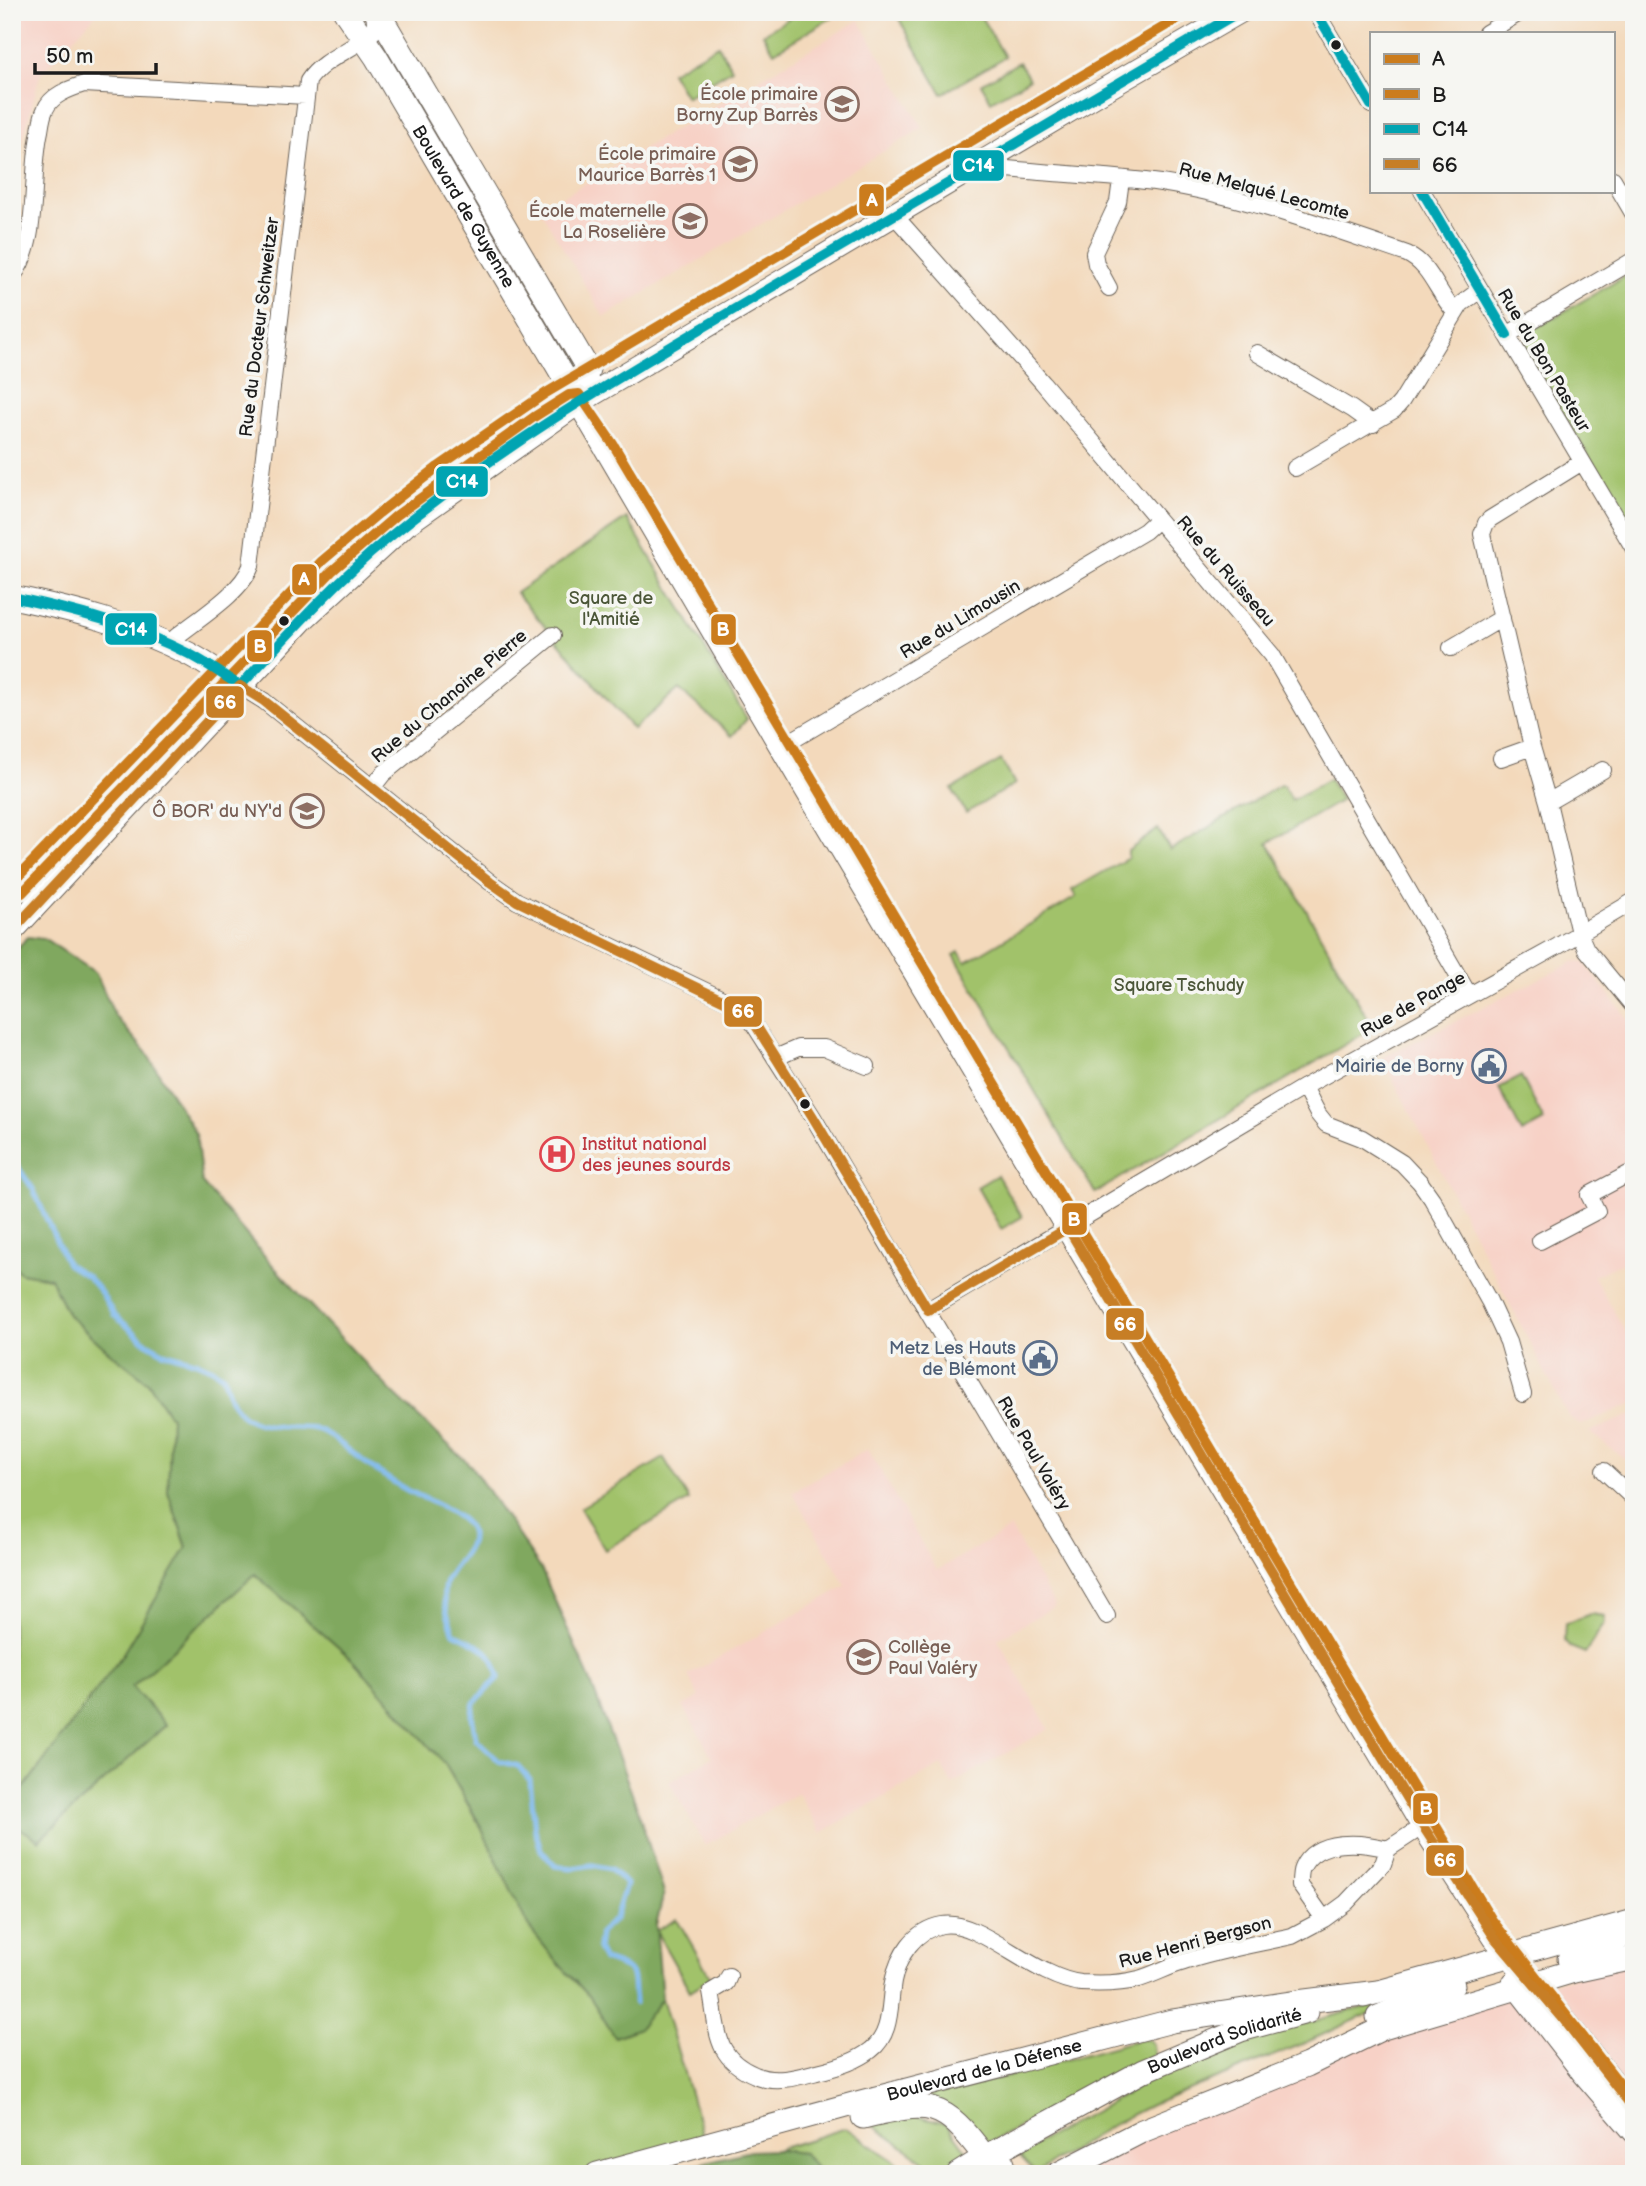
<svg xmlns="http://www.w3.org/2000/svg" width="1646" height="2186" font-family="'Balsamiq Sans',sans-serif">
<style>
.built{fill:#f7d1c6}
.green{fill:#a1c26b;stroke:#5e6f44;stroke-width:2}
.forest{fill:#80a85f;stroke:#4e623e;stroke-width:2}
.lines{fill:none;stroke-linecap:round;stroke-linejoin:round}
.stream{stroke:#7cb8ee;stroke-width:5}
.street-casing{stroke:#675e54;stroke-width:18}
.secondary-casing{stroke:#675e54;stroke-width:25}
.street{stroke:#fff;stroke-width:16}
.secondary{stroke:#fff;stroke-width:23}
.bus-1-casing{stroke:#f6f6f2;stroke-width:16}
.bus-2-casing{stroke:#f6f6f2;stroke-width:16}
.bus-3-casing{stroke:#f6f6f2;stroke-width:16}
.bus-4-casing{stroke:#f6f6f2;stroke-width:16}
.bus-1{stroke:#cb7c1d;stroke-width:10}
.bus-2{stroke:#cb7c1d;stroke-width:10}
.bus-3{stroke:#00a4b2;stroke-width:10}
.bus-4{stroke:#c77e25;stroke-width:10}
.bus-dot{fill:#1c1c1c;stroke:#f6f6f2;stroke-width:2.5}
.labels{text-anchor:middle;stroke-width:7;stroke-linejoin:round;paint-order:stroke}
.education-label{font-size:18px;fill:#785e54;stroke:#f6f6f2;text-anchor:end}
.street-label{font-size:18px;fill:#1c1c1c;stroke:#f6f6f2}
.park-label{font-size:18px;fill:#4b5638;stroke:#f6f6f2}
.service-label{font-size:18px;fill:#4e5e75;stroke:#f6f6f2;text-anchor:end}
.health-label{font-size:18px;fill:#be3a42;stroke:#f6f6f2;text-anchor:start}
.line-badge{stroke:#f6f6f2;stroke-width:2.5}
.badge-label{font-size:19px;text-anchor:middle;font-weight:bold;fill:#fff}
</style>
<rect width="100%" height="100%" fill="#f6f6f2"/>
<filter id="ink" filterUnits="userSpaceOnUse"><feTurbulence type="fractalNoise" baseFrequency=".0143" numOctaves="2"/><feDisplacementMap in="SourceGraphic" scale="14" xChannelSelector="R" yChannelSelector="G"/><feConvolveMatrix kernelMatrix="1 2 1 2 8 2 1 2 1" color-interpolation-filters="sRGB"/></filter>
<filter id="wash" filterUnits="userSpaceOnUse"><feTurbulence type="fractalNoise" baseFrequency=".00686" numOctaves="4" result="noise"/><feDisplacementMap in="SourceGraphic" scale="28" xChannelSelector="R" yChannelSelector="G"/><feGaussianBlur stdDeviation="1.57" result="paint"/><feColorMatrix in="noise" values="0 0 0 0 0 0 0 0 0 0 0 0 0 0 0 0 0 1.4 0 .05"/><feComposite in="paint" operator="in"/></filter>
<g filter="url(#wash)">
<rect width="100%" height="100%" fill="#f3d9bb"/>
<!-- built -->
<path class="built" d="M12,12h86l-58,63 -23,87 -5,43z
M859,20l64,108 -319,189 -64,-107z
M1575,961l9,2 50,63v231l-40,19 40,71v56l-54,22 -12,-9 -186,-358z
M1634,1414v52l-45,-34z
M868,1449l69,121 74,-42 44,78 -57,33 51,90 -97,55 -11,-19 -120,68 -23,-40 -93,52 -36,-63 43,-25 -29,-51 16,-9 -11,-22 158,-89 -54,-94z
M1634,1961v213h-572l321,-146z"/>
<!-- green -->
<path class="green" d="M800,12h35l1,3 -62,37 -11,-18z
M895,12h83l27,45 -63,37z
M718,45l14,24 -46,28 -15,-25z
M1019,62l10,17 -38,22 -10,-17z
M1634,271v262l-107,-181 -1,-12 10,-12z
M627,518l120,201 -15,17 -53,-47 -46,40 -117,-136z
M194,707l6,5 -52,56 -5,1 -4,-2v-3z
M1001,760l14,24 -49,29 -14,-24z
M1329,779l13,21 -74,43 105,185 -278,165 -141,-238 5,-3 7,10 110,-65 -4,-7 56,-32v-7l30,-22 12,21 112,-66 10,16z
M106,800l5,4 -1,4 -40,44 -6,1 -4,-6z
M1521,1076l23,45 -22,12 -23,-45z
M997,1175l25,42 -21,12 -24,-42z
M12,1265l9,8 29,5 18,37 39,35 41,32 23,36 -3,74 19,56 -66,109 -109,147z
M664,1458l25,42 -84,50 -25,-42z
M255,1574l99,87 91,103 112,198 33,35 25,40 24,-9 23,-30 43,146 -108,30h-585v-351l27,17 127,-115 -35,-37z
M1590,1614l14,2 1,6 -20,31 -15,-6 -6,-7 1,-16z
M677,1919l34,59 -21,13 -34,-60z
M1386,2001l-2,6 -84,38 -149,60 -36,18 -79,50 -18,-19 142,-79 85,-35z
M1141,2039l8,1 4,4 1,12 -165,87 -7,-2 -65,-41 13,-12 26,2z
M906,2114l41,10 22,30 -1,3 -26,17 -74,-52z
M846,2128l67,46h-92l-18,-21 -27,-3z"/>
<!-- forest -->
<path class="forest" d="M28,937l17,2 51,34 19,43 31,36 50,82 6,49 73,85 118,125 78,73 70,103 49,111 47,127 27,86 -8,32 6,73 -23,30 -24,9 -25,-40 -33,-35 -29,-36 -50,-105 -33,-57 -91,-103 -99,-87 -123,113 34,38 -127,115 -27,-17v-19l109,-147 66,-110 -19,-55 3,-74 -23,-36 -41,-32 -39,-35 -18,-37 -29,-5 -9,-8v-312z
M776,2150l27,3 18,21h-163l92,-23z"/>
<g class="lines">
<!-- stream -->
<path class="stream" d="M12,1154l3,9 18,26 34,75 21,13 14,17 12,21 33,28 16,9 34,10 16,7 11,8c8,39 24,49 63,50 10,0 22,-1 32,3 11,4 21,14 31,21 18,14 37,28 57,39 16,8 50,22 60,35 15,20 -16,40 -21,56 -6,17 2,36 8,52 23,12 40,16 45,44l-25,26 -2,13 4,23 23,22 19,5 12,14 5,50 6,20 14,16 18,2 19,-3 19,4 15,15 -11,35 -15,13 -2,17 6,11c35,11 27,11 31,43"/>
</g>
</g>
<g filter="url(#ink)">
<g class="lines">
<!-- street casing -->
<g class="street-casing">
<path id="street" d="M1316,12l55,93
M1486,33l35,-21
M993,157l5,7 9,5c51,5 104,7 154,14 84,13 166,44 246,71 24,11 30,39 48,58
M1613,179l21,36
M1422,191l212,358
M894,215l149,168 229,272 197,340
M12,277c28,-33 18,-103 28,-146 1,-6 2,-15 5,-21 6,-15 24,-21 39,-26l222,12
M1109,288l-13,-24 -2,-11 24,-51 3,-22
M1507,335l127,-75
M1257,353l95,56 21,15
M1582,462l-92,57 -4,4 -4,11 50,213 16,55 31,131 7,16 48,58
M1295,468l99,-58 7,-8 60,-98 19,-14
M170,645l6,-8c22,-18 66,-45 75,-71l57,-485c15,-23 44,-30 65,-49l2,-10 -1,-10
M1451,648l51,-30
M240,686l24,15 226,181 27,19 216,103 15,11 65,102 294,499
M781,747l364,-216 12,-11
M1501,758l31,-11
M372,788l11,-14 170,-139
M1548,802l55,-32
M775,1058l23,-10h26l43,18
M1304,1087l14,27 8,10 36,14 40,25 18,19 12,17 57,102 19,41 15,52
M1540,1241l57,-30 -8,-16 45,-24
M928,1310l376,-223 254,-141 76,-45
M1604,1471l30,28
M1324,1919l-24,-34c0,-5 0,-13 2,-17 14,-31 60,-26 86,-19
M729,1976l-3,7 -15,9c7,38 3,66 44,83 19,9 43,2 62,-3 18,-4 39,-10 54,-22 21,-16 18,-45 22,-68 5,-26 21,-52 49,-57 36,-7 92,53 139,58 19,1 40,1 58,-4 16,-5 30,-13 45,-17 35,-12 73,-18 108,-26l32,-17 22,-16 37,-39 5,-15 35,-23"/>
</g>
<!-- secondary casing -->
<g class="secondary-casing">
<g id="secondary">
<path id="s1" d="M345,12l31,45 430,732 617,1037 72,112 66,78 73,93"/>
<path d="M376,12l9,12 203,345 -9,33"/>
<path d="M12,597c63,13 119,27 177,57 17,9 34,21 51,32"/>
<path d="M12,931l292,-313 102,-94 173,-122 523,-311 137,-79"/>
<path d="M1569,1959l37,-13 28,-16"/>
<path d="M1514,1983l69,89 51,59"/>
<path d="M1364,1996l270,-75"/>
<path d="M1378,2017l75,-32"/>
<path d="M863,2117c67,-16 79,-18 122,40"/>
<path d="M994,2152l9,12 3,10"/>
<path id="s2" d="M597,2174l256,-70 319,-83 125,-19 81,-10"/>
<path id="s3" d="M958,2174l27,-17 158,-86 98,-41 66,-18"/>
<path d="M1058,2174l84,-43 165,-66 76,-37 191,-57 60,-13"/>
</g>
</g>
<!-- street -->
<use href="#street" class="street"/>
<!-- secondary -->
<use href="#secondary" class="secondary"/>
<!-- bus-1 casing -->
<g class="bus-1-casing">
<path id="bus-1" d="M12,883l310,-322 57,-48 59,-46 108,-74 643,-381"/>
</g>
<!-- bus-2 casing -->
<g class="bus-2-casing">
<path id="bus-2" d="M22,893l310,-322 65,-56 137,-98 35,-22 10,-1 34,50 879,1476 131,168"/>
</g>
<!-- bus-3 casing -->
<g class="bus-3-casing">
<path id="bus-3" d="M1316,12l55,93
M1422,191l85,144
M12,597c61,13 121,28 177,57 18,9 34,21 51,32
M240,686c47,-50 93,-102 146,-146 119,-99 254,-175 386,-253 156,-92 311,-183 467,-275"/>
</g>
<!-- bus-4 casing -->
<g class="bus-4-casing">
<path id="bus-4" d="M12,931l228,-245 24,15 226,181 27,19 224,108 14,15 58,93 115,193 140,-82 355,598 72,112 66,78 73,93"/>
</g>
<!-- bus-1 -->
<use href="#bus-1" class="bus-1"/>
<!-- bus-2 -->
<use href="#bus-2" class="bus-2"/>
<!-- bus-3 -->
<use href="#bus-3" class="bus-3"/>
<!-- bus-4 -->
<use href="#bus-4" class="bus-4"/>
</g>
</g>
<!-- icons -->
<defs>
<g id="school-ring" transform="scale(1.75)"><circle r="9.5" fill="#f6f6f2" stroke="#8d6e63" stroke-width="1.5"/><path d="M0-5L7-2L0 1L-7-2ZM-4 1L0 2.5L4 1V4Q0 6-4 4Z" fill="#8d6e63"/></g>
<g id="civic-ring" transform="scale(1.75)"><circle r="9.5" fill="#f6f6f2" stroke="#5c6f8a" stroke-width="1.5"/><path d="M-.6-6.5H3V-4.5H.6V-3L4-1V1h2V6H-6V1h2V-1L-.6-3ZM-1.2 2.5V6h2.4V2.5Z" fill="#5c6f8a"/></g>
<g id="hospital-ring" transform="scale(1.75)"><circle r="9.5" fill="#f6f6f2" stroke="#e0444e" stroke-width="1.5"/><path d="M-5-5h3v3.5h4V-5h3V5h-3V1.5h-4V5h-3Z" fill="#e0444e"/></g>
</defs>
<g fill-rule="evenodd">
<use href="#school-ring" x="842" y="104"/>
<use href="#school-ring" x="740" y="164"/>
<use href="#school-ring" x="690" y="221"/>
<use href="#school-ring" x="307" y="811"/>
<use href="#civic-ring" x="1489" y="1066"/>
<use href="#hospital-ring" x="557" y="1154"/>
<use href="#civic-ring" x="1040" y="1358"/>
<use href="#school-ring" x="864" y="1657"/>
</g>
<!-- markers -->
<g class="bus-dot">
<circle cx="1336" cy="45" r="6"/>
<circle cx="284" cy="621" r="6"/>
<circle cx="805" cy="1104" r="6"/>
</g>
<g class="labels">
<!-- education labels -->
<g class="education-label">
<text x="818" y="100">École primaire<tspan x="818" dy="21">Borny Zup Barrès</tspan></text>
<text x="716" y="160">École primaire<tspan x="716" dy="21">Maurice Barrès 1</tspan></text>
<text x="666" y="217">École maternelle<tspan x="666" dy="21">La Roselière</tspan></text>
<text x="282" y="817">Ô BOR' du NY'd</text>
<text x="888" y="1653" text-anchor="start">Collège<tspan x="888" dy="21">Paul Valéry</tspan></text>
</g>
<!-- street labels -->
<g class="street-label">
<text transform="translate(1264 191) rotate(15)" y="6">Rue Melqué Lecomte</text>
<text dy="6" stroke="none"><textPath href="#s1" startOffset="228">Boulevard de Guyenne</textPath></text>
<text transform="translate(259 327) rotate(-83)" y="6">Rue du Docteur Schweitzer</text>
<text transform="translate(1544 360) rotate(59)" y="6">Rue du Bon Pasteur</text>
<text transform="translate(1226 571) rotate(49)" y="6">Rue du Ruisseau</text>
<text transform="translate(960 619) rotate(-31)" y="6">Rue du Limousin</text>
<text transform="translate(449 696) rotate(-40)" y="6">Rue du Chanoine Pierre</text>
<text transform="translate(1413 1004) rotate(-29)" y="6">Rue de Pange</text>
<text transform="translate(1034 1453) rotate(60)" y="6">Rue Paul Valéry</text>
<text transform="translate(1195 1942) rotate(-15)" y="6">Rue Henri Bergson</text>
<text dy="6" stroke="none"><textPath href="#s3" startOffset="299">Boulevard Solidarité</textPath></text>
<text dy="6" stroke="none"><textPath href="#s2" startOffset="401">Boulevard de la Défense</textPath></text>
</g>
<!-- park labels -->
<g class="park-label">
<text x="611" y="604">Square de<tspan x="611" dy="21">l'Amitié</tspan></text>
<text x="1179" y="991">Square Tschudy</text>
</g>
<!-- service labels -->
<g class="service-label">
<text x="1464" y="1072">Mairie de Borny</text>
<text x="1016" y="1354">Metz Les Hauts<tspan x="1016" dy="21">de Blémont</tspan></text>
</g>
<!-- health labels -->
<g class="health-label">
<text x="582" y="1150">Institut national<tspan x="582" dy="21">des jeunes sourds</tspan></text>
</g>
</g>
<g class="line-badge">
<rect x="952" y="149" width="53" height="33" rx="7" fill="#00a4b2"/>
<rect x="858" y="183" width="27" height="34" rx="7" fill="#cb7c1d"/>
<rect x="435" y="465" width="54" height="33" rx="7" fill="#00a4b2"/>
<rect x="291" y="563" width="27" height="33" rx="7" fill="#cb7c1d"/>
<rect x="104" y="612" width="54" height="34" rx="7" fill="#00a4b2"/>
<rect x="710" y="613" width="27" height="33" rx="7" fill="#cb7c1d"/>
<rect x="246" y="629" width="27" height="34" rx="7" fill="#cb7c1d"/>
<rect x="205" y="685" width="40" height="34" rx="7" fill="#c77e25"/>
<rect x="723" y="995" width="40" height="33" rx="7" fill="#c77e25"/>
<rect x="1061" y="1202" width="27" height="34" rx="7" fill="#cb7c1d"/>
<rect x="1105" y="1307" width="40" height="34" rx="7" fill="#c77e25"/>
<rect x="1412" y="1792" width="27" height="33" rx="7" fill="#cb7c1d"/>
<rect x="1425" y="1844" width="40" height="33" rx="7" fill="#c77e25"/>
</g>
<g class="badge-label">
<text x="978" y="172">C14</text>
<text x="872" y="207">A</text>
<text x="462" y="488">C14</text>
<text x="304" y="586">A</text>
<text x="131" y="636">C14</text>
<text x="723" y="636">B</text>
<text x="260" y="653">B</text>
<text x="225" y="709">66</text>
<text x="743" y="1018">66</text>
<text x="1074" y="1226">B</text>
<text x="1125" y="1331">66</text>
<text x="1426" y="1815">B</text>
<text x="1445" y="1867">66</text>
</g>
<!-- margin -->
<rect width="1646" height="2186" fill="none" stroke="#f6f6f2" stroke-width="42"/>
<!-- legend -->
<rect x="1370" y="32" width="245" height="161" fill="#f6f6f2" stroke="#9f9f9c" stroke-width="2"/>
<rect x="1384" y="54" width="35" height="10" fill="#cb7c1d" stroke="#9f9f9c" stroke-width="2"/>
<text x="1432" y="66" font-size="21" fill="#1c1c1c">A</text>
<rect x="1384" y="89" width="35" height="10" fill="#cb7c1d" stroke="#9f9f9c" stroke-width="2"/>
<text x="1432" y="102" font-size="21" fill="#1c1c1c">B</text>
<rect x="1384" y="124" width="35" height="10" fill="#00a4b2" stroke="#9f9f9c" stroke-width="2"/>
<text x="1432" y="136" font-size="21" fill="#1c1c1c">C14</text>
<rect x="1384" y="159" width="35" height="10" fill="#c77e25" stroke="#9f9f9c" stroke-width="2"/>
<text x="1432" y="172" font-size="21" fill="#1c1c1c">66</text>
<!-- scale -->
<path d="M35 63v10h121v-10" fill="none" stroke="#1c1c1c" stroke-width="3.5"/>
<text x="46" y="63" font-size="21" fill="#1c1c1c" stroke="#f6f6f2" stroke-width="5" paint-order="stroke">50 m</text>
</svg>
